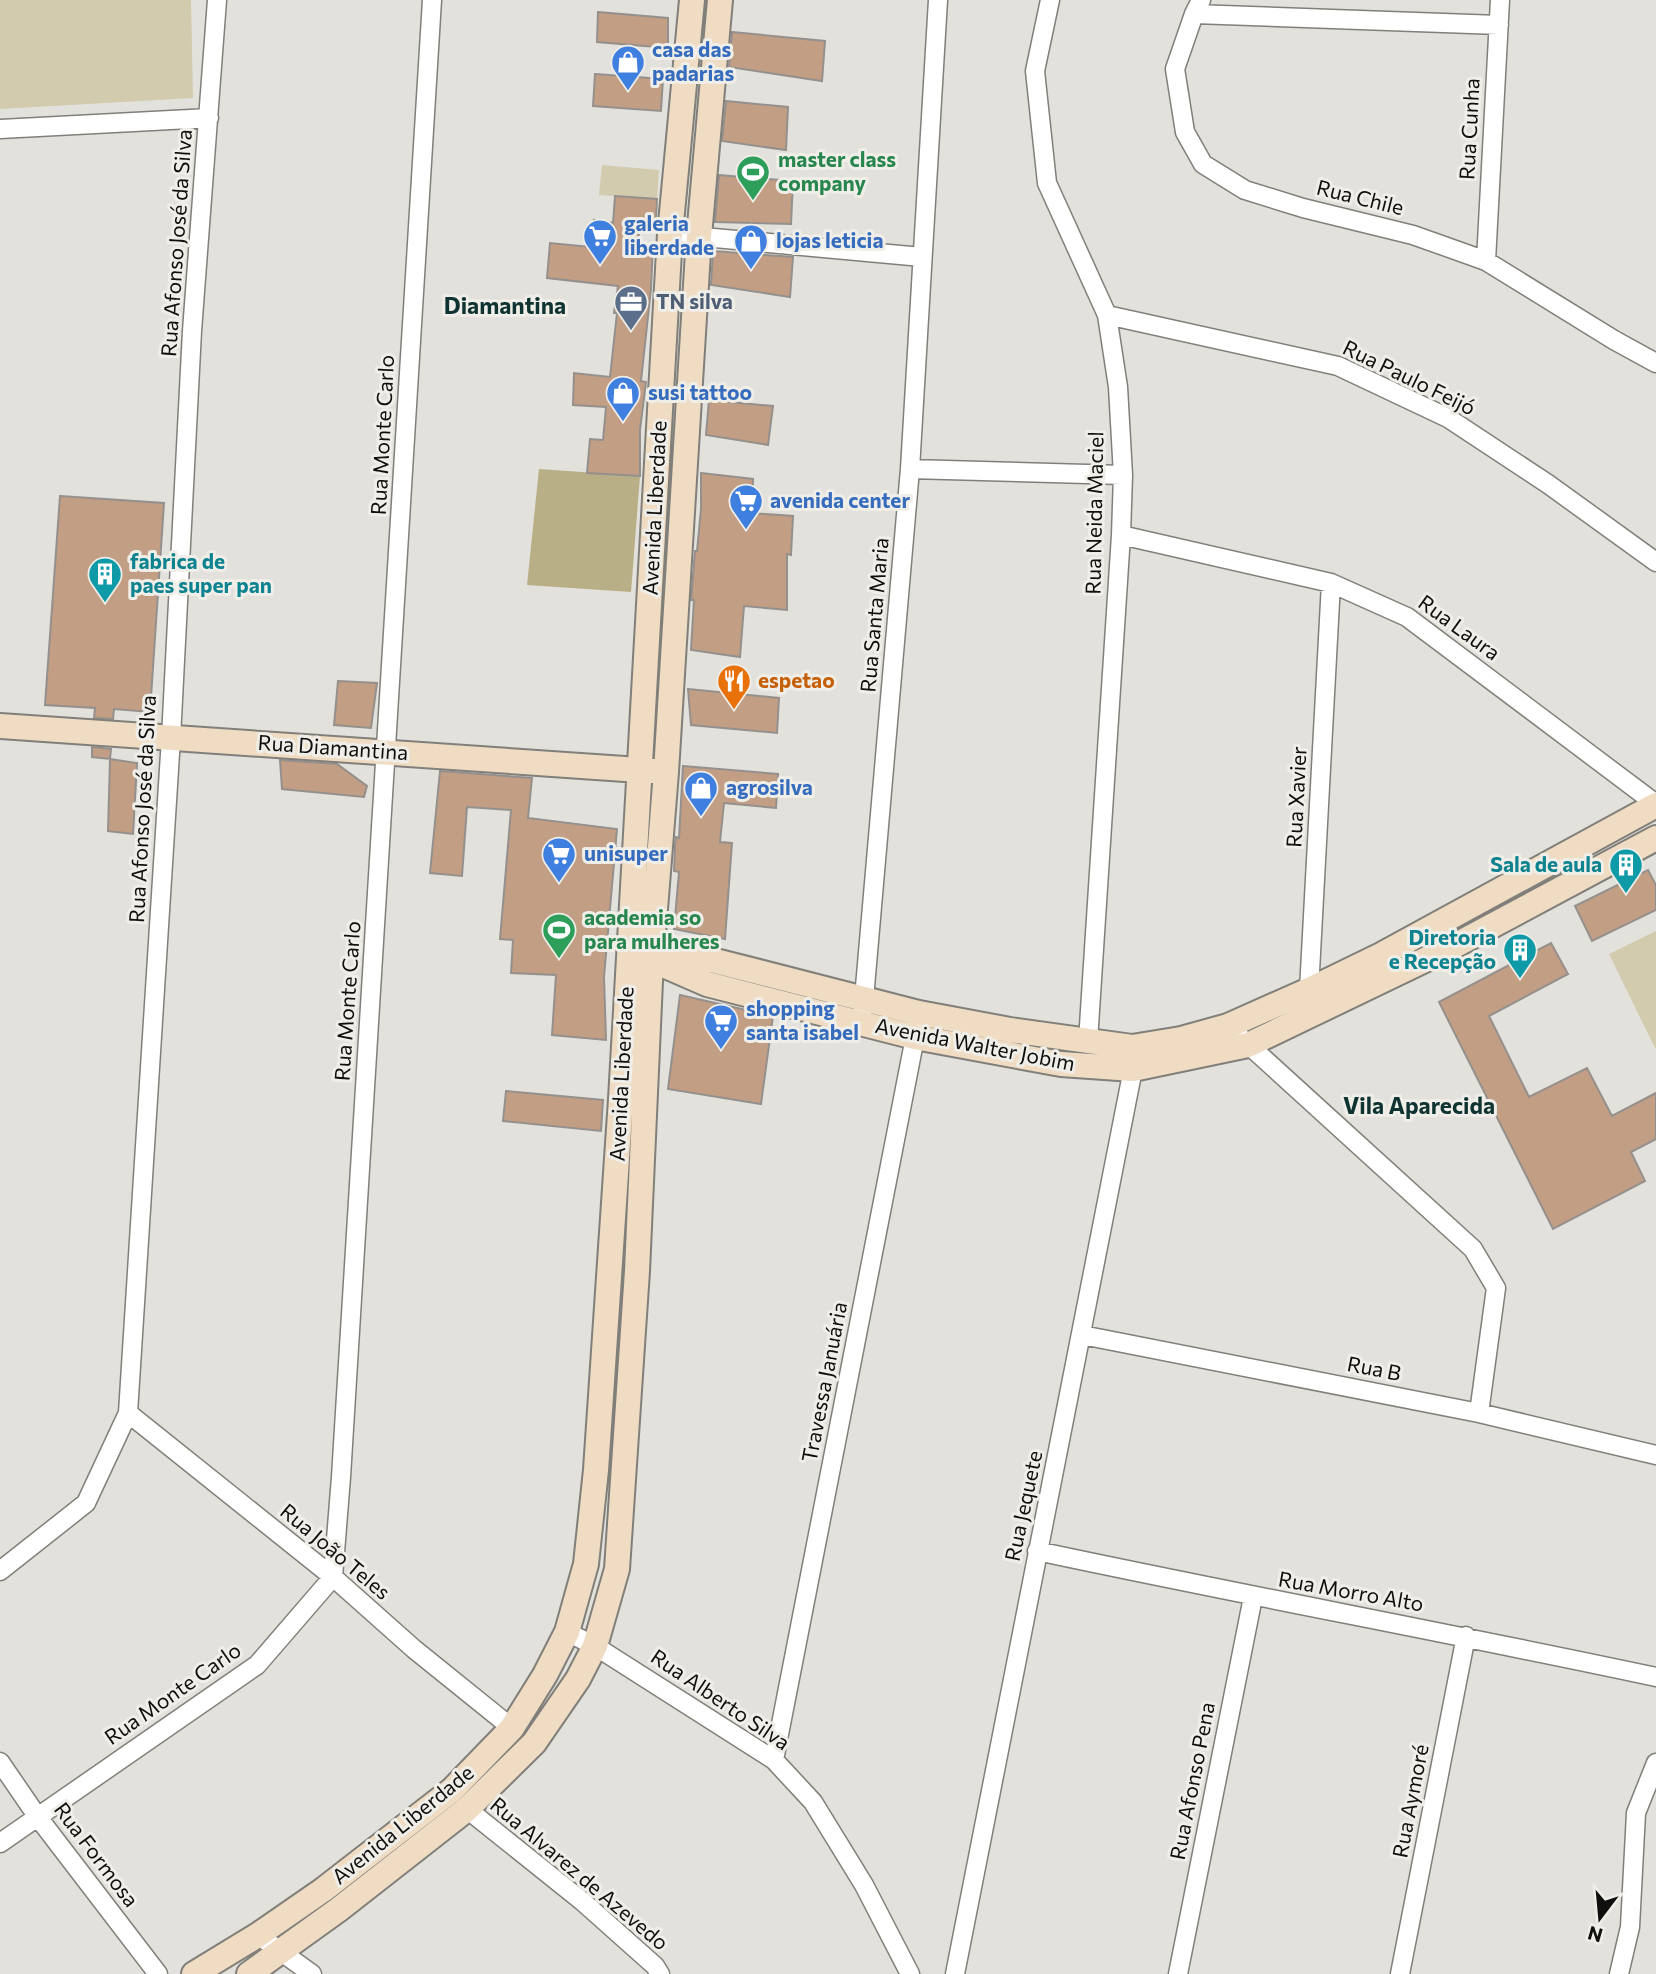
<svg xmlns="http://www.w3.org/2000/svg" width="1656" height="1974" font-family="Commissioner,sans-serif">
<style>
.green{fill:#d2cbae}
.forest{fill:#b9af87}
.building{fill:#c29e85;stroke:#95908c;stroke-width:2}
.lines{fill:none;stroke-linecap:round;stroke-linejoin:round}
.street-casing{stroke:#817f7a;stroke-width:21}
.secondary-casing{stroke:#817f7a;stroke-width:28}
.street{stroke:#fff;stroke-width:18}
.secondary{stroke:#efdcc3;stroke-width:24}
.labels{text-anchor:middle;stroke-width:6;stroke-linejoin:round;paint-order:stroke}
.shop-label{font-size:21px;font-weight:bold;fill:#366cbe;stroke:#f0eee8;text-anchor:start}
.street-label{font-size:21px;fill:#0f0f0d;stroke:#f0eee8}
.leisure-label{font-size:21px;font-weight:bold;fill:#27864d;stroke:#f0eee8;text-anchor:start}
.service-label{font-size:21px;font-weight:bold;fill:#4e5e75;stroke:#f0eee8;text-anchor:start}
.culture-label{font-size:21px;font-weight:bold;fill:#0d838f;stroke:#f0eee8;text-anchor:end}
.food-label{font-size:21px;font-weight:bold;fill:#c56008;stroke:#f0eee8;text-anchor:start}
.neighbourhood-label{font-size:23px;font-weight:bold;fill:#0f3331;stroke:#f0eee8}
</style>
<rect width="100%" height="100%" fill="#e3e1db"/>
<!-- green -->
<path class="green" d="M0,0h191l2,98 -193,11z
M602,165l57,5 -2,29 -58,-4z
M1656,931v117h-1l-46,-94z"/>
<!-- forest -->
<path class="forest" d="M539,469l101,7 -9,116 -104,-7z"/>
<!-- building -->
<path class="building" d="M598,12l70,6v30l-71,-6z
M732,32l93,9 -3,40 -93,-14z
M595,74l68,5 -2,32 -68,-5z
M726,101l62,6 -2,43 -64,-9z
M719,175l74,6 -2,43 -76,-2z
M615,196l42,3 -1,21h-16l-2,24 15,1 -2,44 -10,92 5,1 -6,48v46l-53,-3 3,-34 13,1 3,-33 -33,-2 1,-32 36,4 7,-64h-3l4,-27 -71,-8 3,-35 41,4 3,-27 19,3z
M713,251l80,6 -3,40 -79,-12z
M709,400l64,6 -5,39 -62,-10z
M701,473l52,6 -1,34 41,3 -2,39 -4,-1v56l-43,-4 -4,51 -49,-7 3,-50h-3l4,-49h2l4,-42z
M60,496l104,7 -14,209 -36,-3 -1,10 -19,-1 1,-10 -50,-3z
M338,681l39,2 -6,45 -37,-3z
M688,689l91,9 -2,35 -86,-8z
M92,747l19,2 -1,10 -18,-2z
M110,759l27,4 -4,71 -25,-3z
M280,760l57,4 30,22 -3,11 -82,-8z
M683,766l95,8 -2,34 -52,-5 -4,39 12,1 -7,96 -51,-10 5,-57 -5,-1 1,-27 1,-7 3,1z
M440,771l92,7 -4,40 89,11 -13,148 2,63 -54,-5 4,-60 -45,-2 2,-33 -13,-1 11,-129 -44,-3 -5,69 -32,-3z
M1648,870l8,15v25l-64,31 -17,-35z
M1551,943l17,31 -79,42 40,81 58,-29 25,48 44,-23v46l-25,13 14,29 -92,48 -114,-227z
M680,995l93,21 -12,88 -93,-15z
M506,1091l97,9 -2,31 -98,-10z"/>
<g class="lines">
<!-- street casing -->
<g class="street-casing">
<path id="street" d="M1050,0l-15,71 12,112 60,132 11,72 5,88 -2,60 -33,506
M1201,0l-7,14 -19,55 10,63 18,32 42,26 58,18 110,27 73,26 128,79 42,23
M1194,14l305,11
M0,129l209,-11
M670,234l252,23
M1486,261l14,-261
M1107,315l231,51 110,52 100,66 108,78
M910,469l213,6
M1121,535l210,48 76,34 249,187
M1313,998l-4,-8 22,-407
M863,1010l47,-541 28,-469
M1240,1037l233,212 23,39 -17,125
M1082,1335l397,78 177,42
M128,1413l205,164 81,72 98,79
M1037,1551c206,44 413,82 619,126
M0,1571l86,-68 42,-90 43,-675 21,-407 25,-331
M567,1632l28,14 179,114 39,42 51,83 46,89
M774,1760l143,-733
M0,1762l37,54 121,158
M467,1809l115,92 73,65 5,8
M0,1843l257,-178 76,-88 8,-100 91,-1477
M258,1935l54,39
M955,1974l178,-905v-11
M1178,1974l75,-377
M1400,1974l66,-338
M1619,1974l11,-47 6,-114 20,-50"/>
</g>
<!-- secondary casing -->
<g class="secondary-casing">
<path id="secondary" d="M0,726l654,45
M634,957l78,3 207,53 91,17 122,17 49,-8 47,-13 81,-36 72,-35 275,-150
M661,964l46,20 208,53 146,27 72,5 115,-24 208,-100 200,-107
M194,1974l64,-39 65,-45 129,-100 60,-62 33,-53 22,-43 19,-68 10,-94 25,-371 49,-865 22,-234
M249,1974l89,-64 129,-101 67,-66 44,-64 17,-33 22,-77 20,-298 14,-312 15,-187 33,-536 21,-236"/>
</g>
<!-- street -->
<use href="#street" class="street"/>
<!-- secondary -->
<use href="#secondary" class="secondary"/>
</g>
<!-- icons -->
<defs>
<g id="shop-pin" transform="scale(1.75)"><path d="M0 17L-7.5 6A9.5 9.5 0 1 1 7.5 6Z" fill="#3f7fe0" stroke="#f0eee8"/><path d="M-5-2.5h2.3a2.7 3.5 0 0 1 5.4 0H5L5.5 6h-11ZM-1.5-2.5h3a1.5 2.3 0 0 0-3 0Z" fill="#fff"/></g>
<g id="stadium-pin" transform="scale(1.75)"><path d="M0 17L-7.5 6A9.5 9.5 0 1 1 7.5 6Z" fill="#2e9e5b" stroke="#f0eee8"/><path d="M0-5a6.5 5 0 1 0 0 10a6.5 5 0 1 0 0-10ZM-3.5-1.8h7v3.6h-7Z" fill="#fff"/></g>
<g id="supermarket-pin" transform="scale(1.75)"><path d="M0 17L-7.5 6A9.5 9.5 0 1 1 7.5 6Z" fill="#3f7fe0" stroke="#f0eee8"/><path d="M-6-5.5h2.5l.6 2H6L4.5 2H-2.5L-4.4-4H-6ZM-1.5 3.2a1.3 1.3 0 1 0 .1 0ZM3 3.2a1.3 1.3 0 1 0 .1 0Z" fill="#fff"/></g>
<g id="office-pin" transform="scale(1.75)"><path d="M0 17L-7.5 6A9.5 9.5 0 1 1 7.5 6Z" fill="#5c6f8a" stroke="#f0eee8"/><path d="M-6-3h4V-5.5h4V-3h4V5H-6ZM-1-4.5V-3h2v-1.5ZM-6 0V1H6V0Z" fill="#fff"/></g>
<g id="building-pin" transform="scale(1.75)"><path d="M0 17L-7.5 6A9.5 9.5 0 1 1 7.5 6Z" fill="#0f9aa8" stroke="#f0eee8"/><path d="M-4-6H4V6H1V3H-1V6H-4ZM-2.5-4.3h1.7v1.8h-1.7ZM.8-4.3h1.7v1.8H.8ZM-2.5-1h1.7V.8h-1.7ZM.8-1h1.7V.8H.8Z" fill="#fff"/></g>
<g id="restaurant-pin" transform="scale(1.75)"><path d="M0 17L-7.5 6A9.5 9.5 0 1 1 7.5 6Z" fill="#e8710a" stroke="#f0eee8"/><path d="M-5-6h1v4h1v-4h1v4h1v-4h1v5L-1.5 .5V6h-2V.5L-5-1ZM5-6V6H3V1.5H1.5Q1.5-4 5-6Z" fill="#fff"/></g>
</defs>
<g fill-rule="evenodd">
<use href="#shop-pin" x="628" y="62"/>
<use href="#stadium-pin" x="753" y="172"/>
<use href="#supermarket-pin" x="600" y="236"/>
<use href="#shop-pin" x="751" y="241"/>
<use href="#office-pin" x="631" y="302"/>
<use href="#shop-pin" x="623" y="393"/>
<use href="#supermarket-pin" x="746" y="501"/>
<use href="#building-pin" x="105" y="574"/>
<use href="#restaurant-pin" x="734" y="681"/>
<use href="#shop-pin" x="701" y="788"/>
<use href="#supermarket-pin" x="559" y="854"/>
<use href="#building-pin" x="1626" y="865"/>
<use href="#stadium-pin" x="559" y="930"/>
<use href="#building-pin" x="1520" y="950"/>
<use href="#supermarket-pin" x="721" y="1021"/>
</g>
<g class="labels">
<!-- shop labels -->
<g class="shop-label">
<text x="652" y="57">casa das<tspan x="652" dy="24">padarias</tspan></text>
<text x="624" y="231">galeria<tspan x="624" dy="24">liberdade</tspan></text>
<text x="776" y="248">lojas leticia</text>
<text x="648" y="400">susi tattoo</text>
<text x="770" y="508">avenida center</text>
<text x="726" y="795">agrosilva</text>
<text x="584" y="861">unisuper</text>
<text x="746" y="1016">shopping<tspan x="746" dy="24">santa isabel</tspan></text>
</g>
<!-- street labels -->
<g class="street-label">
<text transform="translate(1470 129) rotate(-87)" y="7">Rua Cunha</text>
<text transform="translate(1360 198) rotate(14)" y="7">Rua Chile</text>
<text transform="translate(177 243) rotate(-86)" y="7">Rua Afonso José da Silva</text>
<text transform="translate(1409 378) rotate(26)" y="7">Rua Paulo Feijó</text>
<text transform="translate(383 435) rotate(-87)" y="7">Rua Monte Carlo</text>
<text transform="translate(655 508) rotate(-87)" y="7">Avenida Liberdade</text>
<text transform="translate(1095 513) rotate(-89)" y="7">Rua Neida Maciel</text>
<text transform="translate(875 615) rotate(-85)" y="7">Rua Santa Maria</text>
<text transform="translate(1459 628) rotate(36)" y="7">Rua Laura</text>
<text transform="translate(333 748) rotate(4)" y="7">Rua Diamantina</text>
<text transform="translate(1297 797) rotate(-87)" y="7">Rua Xavier</text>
<text transform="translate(143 809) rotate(-87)" y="7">Rua Afonso José da Silva</text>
<text transform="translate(348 1001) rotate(-86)" y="7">Rua Monte Carlo</text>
<text transform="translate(975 1045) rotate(11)" y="7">Avenida Walter Jobim</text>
<text transform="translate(622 1074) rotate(-87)" y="7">Avenida Liberdade</text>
<text transform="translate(1374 1369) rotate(11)" y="7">Rua B</text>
<text transform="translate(825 1382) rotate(-79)" y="7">Travessa Januária</text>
<text transform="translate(1024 1506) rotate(-78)" y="7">Rua Jequete</text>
<text transform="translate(335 1552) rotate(40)" y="7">Rua João Teles</text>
<text transform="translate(1351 1592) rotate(10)" y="7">Rua Morro Alto</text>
<text transform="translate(173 1694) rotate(-35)" y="7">Rua Monte Carlo</text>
<text transform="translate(720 1700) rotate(34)" y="7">Rua Alberto Silva</text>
<text transform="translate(1193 1781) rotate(-79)" y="7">Rua Afonso Pena</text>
<text transform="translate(1411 1801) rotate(-79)" y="7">Rua Aymoré</text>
<text transform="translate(403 1825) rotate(-39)" y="7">Avenida Liberdade</text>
<text transform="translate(96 1855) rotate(53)" y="7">Rua Formosa</text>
<text transform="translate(579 1874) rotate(40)" y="7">Rua Alvarez de Azevedo</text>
</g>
<!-- leisure labels -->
<g class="leisure-label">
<text x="778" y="167">master class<tspan x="778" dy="24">company</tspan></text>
<text x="584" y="925">academia so<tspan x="584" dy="24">para mulheres</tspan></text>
</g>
<!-- service labels -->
<g class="service-label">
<text x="656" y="309">TN silva</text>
</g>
<!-- culture labels -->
<g class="culture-label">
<text x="130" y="569" text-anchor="start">fabrica de<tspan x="130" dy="24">paes super pan</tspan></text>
<text x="1602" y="872">Sala de aula</text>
<text x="1496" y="945">Diretoria<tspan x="1496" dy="24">e Recepção</tspan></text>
</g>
<!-- food labels -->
<g class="food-label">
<text x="758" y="688">espetao</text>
</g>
<!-- neighbourhood labels -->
<g class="neighbourhood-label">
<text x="505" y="314">Diamantina</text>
<text x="1419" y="1114">Vila Aparecida</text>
</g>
</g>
<!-- north arrow -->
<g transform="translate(1600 1918) rotate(196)" stroke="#f0eee8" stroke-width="5" paint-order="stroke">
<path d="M0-5L12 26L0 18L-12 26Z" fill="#0f0f0d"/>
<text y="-10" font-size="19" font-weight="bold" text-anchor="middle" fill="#0f0f0d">N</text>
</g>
</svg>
